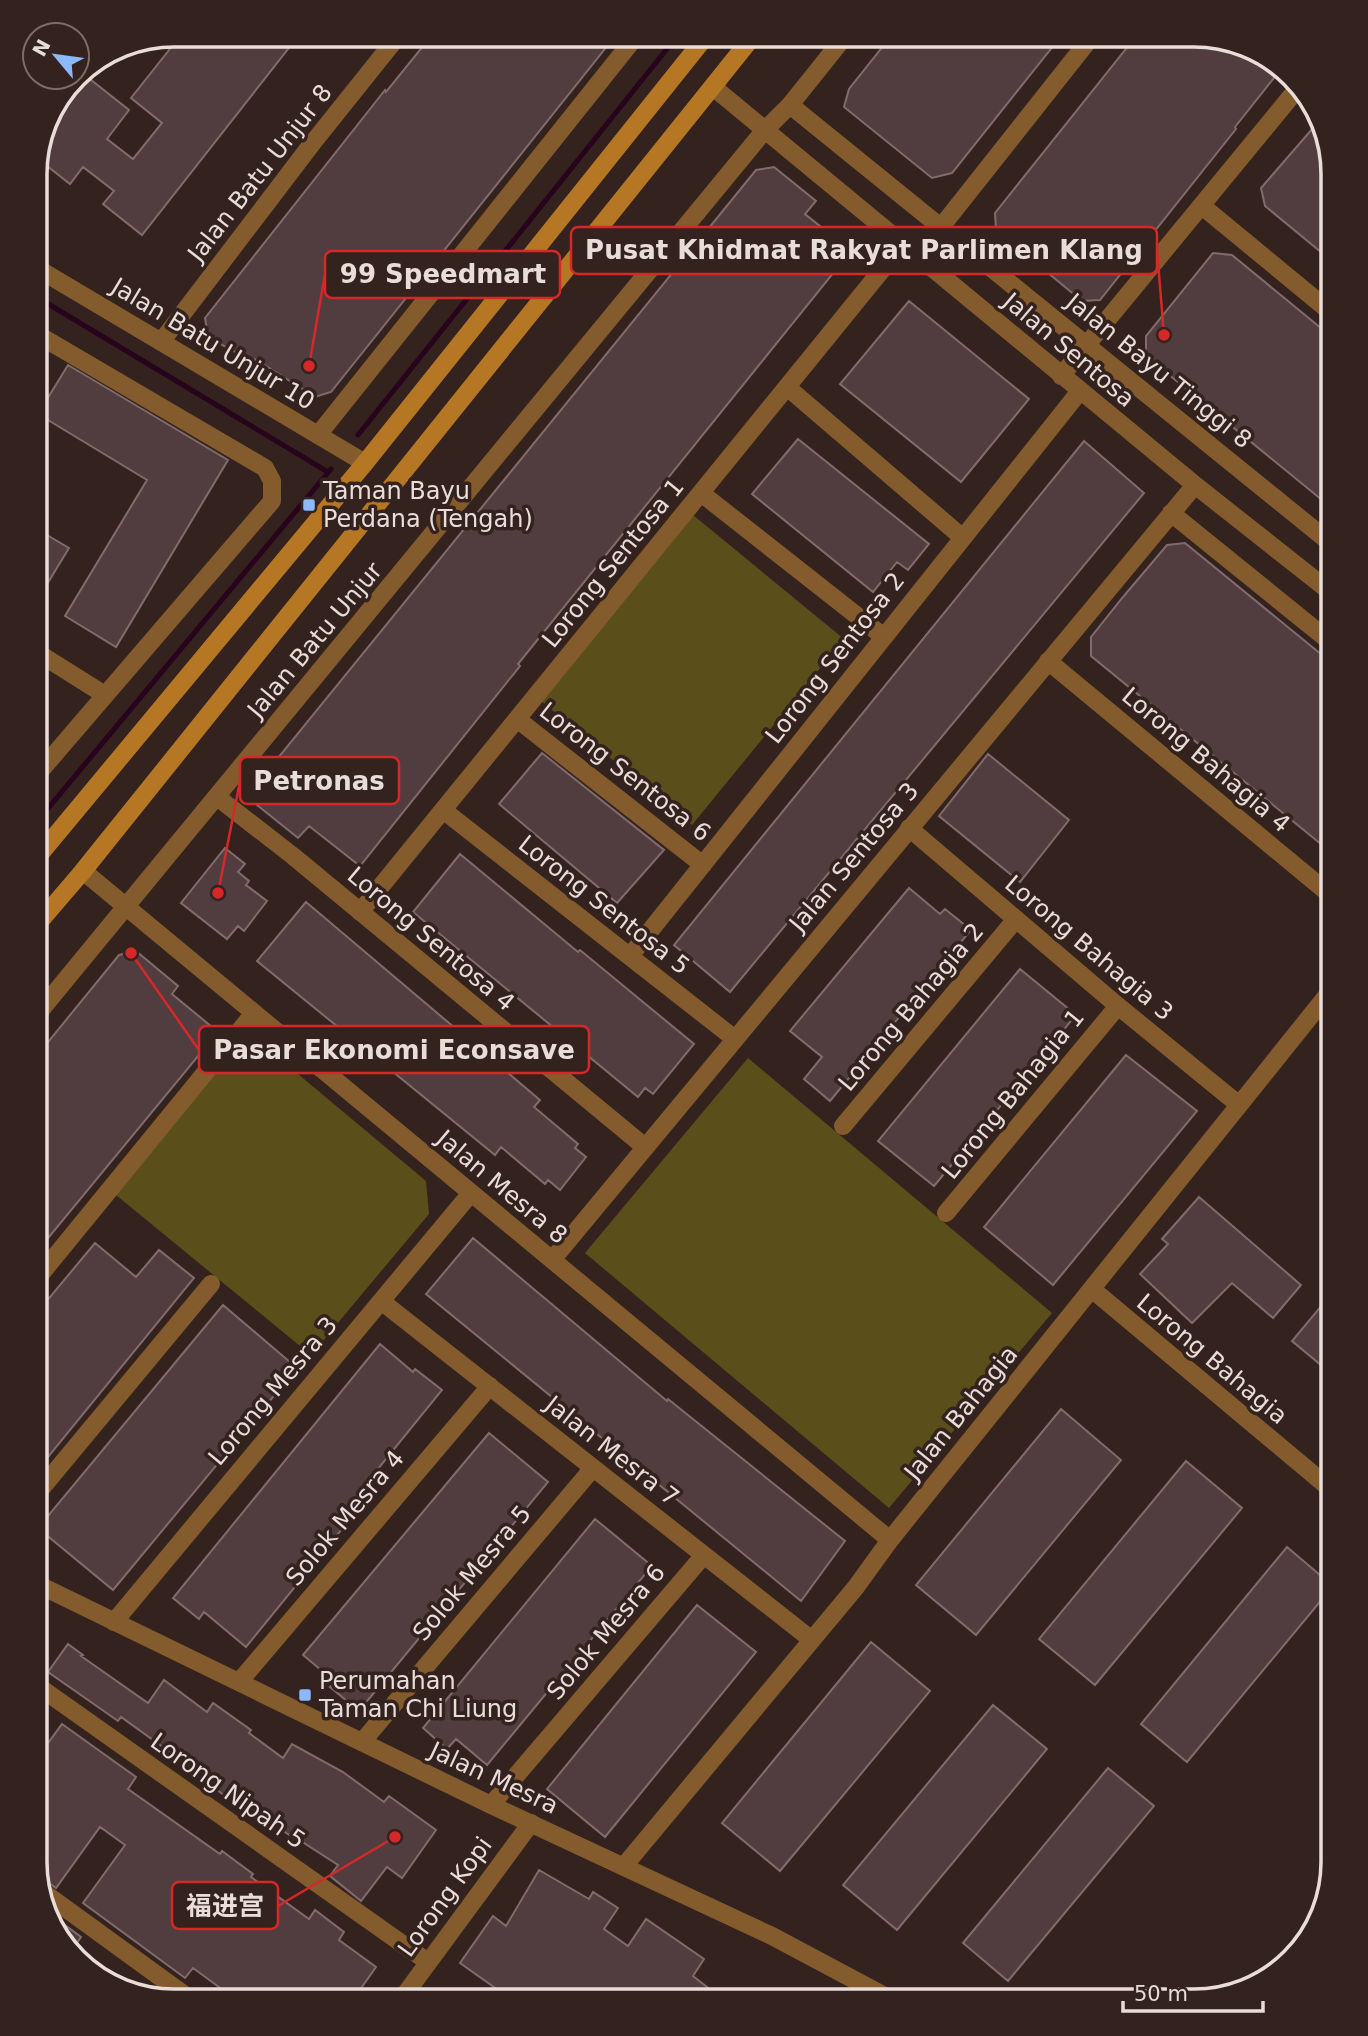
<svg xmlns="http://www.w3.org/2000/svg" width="1368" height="2036" font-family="'DejaVu Sans','Noto Sans SC',sans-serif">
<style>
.green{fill:#5a4f1b}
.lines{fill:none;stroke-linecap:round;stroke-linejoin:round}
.stream{stroke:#28031c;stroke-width:5}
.building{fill:#513d3f;stroke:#816b6d;stroke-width:2}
.minor{stroke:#835b2d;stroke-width:18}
.tertiary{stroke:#835b2d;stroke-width:18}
.secondary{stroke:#b67724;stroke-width:18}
.poi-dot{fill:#8bb9fc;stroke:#33221d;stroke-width:2.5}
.labels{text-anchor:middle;stroke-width:7;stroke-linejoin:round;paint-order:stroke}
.street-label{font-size:24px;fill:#e9ddd9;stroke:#33221d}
.poi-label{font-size:24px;fill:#e9ddd9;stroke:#33221d;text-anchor:start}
.rim{fill:none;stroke:#e9ddd9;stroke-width:3.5}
.leader{fill:none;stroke:#d62828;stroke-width:2.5}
.callout-dot{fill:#d62828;stroke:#33221d;stroke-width:2.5}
.callout{fill:#33221d;stroke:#d62828;stroke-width:2.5}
.callout-label{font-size:26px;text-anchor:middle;font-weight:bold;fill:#e9ddd9}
</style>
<rect width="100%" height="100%" fill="#33221d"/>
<!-- green -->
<path class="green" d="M693,515l151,124 -152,186 -151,-124z
M249,1033l177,148 3,33 -118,141 -195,-160z
M748,1058l304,255 -163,195 -304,-255z"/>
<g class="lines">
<!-- stream -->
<path class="stream" d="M35,296l293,176
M358,435l320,-400
M35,824l296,-355"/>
</g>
<!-- building -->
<path class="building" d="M181,35h118l-157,200 -39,-31 11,-13 -31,-24 -13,17 -33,-26 9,-37 29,-44 6,-5 48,38 -22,29 26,20 29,-36 -31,-25z
M432,35h184l-285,357 -16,5 -60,-38 -2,3 -45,-25 -3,-19 180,-228 1,2z
M892,35h170l-110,138 -20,5 -88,-71 5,-18z
M1137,35h65l69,23 10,11 -46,58 1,2 -136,171 -18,1 -86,-71 -1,-17z
M1319,121l14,54v87l-68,-56 -4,-18z
M774,167l42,34 -11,13 46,37 -333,413 2,2 -160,200 -51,-40 -11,12 -41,-33 -1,-20 500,-615z
M1213,253l19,2 101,83v171l-187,-153v-20z
M909,301l120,98 -68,83 -121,-98z
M68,365l160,95 -112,187 -51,-31 82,-136 -109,-66z
M798,439l131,105 -21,26 -11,-8 -24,30 -121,-98z
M1084,441l60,52 -414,499 -56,-47z
M35,528l34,20 -34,56z
M1185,543l148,121v190l-242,-198v-19l32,-40 44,-52z
M542,753l122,97 -47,53 -118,-99z
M988,754l81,66 -49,62 -81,-66z
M225,848l20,16 -7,8 11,9 -3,4 21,16 -23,30 -6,-5 -11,13 -46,-36z
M460,854l118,98 2,-2 114,94 -41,50 -8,-6 -7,9 -225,-185z
M909,888l31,26 5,-5 26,21 -141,171 -26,-22 18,-22 -32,-26z
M306,902l234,198 -6,7 44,37 -3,4 11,9 -26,33 -12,-10 -3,4 -44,-37 -6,8 -238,-194z
M136,951l42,35 -6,8 46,38 -183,222v-196l84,-103z
M1020,969l56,46 -142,171 -56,-45z
M1126,1055l71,56 -144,174 -69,-58z
M1199,1197l102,88 -28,33 -41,-35 -40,40 -52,-49 28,-30 -6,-5z
M473,1238l194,163 1,-2 177,142 -44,60 -375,-307z
M95,1243l41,34 23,-27 35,28 -159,195v-158z
M1333,1292v83l-41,-34z
M223,1305l74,63 -184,222 -75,-62z
M380,1344l33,28 2,-3 27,21 -99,122 8,6 -105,129 -42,-35 -5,7 -26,-21z
M1061,1409l60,51 -145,175 -60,-50z
M489,1433l59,49 -189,229 -29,-24 4,-6 -31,-26z
M1186,1461l56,47 -147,177 -56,-46z
M595,1519l57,47 -165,199 -31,-26 -9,10 -24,-21z
M1287,1547l46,39 -146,176 -46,-38z
M697,1605l59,47 -151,185 -58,-48z
M871,1642l59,49 -150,180 -58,-48z
M68,1644l15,11 -2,1 67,47 16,-23 43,32 6,-9 38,27 -2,3 34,25 9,-14 51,28 41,30 5,-6 47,34 -34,48 -15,-11 -26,34 -31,-25 8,-11 -48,-31 -1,1 -45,-33 -4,5 -23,-17 1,-3 -97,-70 -3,4 -70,-49z
M993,1705l54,44 -150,181 -54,-45z
M62,1724l74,53 -8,12 92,65 2,-3 31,23 -2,3 58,42 6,-9 29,22 -5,8 37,27 -24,34h-114l-45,-33 -8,10 -102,-75 42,-58 -25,-18 -44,61 -17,-12 -4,-15v-100z
M1108,1768l46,38 -146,175 -45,-38z
M539,1870l50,29 4,-7 25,16 -14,21 24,17 18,-27 58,40 -11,17 32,25h-225l5,-6 -45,-32 33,-47 13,10z
M49,1913l32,24 -9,13 -18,-19z"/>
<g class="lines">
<!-- minor -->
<path class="minor" d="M713,87l482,398 138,109
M790,105l543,440
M1202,206l131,108
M941,227l152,-192
M35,267l330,196
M161,342l150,-197 88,-110
M1061,376l237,-288
M787,387l176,151
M318,435l319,-400
M701,493l183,144
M1171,513l162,131
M35,651l70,44
M1048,661l285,236
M517,719l186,146
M35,777l237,-276v-20l-7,-13 -230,-135
M217,797l76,59 352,291
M443,810l292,229
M909,828l209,178 120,98
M83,871l807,669
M360,912l543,-668
M630,956l450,-565
M35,1017l729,-886 26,-26 56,-70
M843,1126l173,-207
M946,1213l172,-207
M552,1260l643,-775
M35,1281l219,-268
M1093,1290l240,201
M381,1301l431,339
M35,1496l176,-212
M114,1622l357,-429
M239,1682l251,-296
M35,1684l393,278
M362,1742l231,-274
M491,1805l213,-250
M624,1866l232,-279 34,-47 443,-552
M43,1892l150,109
M400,2001l131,-178"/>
<!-- tertiary -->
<path class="tertiary" d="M35,1583l456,222 281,131 122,65"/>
<!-- secondary -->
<path class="secondary" d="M35,860l330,-397 342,-428
M35,927l48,-56 671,-836"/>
</g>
<!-- markers -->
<g class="poi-dot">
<rect x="302" y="498" width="14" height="14" rx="3.5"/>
<rect x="298" y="1688" width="14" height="14" rx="3.5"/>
</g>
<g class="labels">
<!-- street labels -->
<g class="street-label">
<text transform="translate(260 173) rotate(-52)" y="8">Jalan Batu Unjur 8</text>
<text transform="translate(213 344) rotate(31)" y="8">Jalan Batu Unjur 10</text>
<text transform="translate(1069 350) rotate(40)" y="8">Jalan Sentosa</text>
<text transform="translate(1159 371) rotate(39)" y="8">Jalan Bayu Tinggi 8</text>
<text transform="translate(613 563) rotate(-51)" y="8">Lorong Sentosa 1</text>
<text transform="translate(315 640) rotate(-50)" y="8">Jalan Batu Unjur</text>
<text transform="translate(835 658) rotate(-52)" y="8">Lorong Sentosa 2</text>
<text transform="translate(1206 760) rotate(40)" y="8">Lorong Bahagia 4</text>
<text transform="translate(625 772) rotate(38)" y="8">Lorong Sentosa 6</text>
<text transform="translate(854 857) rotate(-50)" y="8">Jalan Sentosa 3</text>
<text transform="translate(604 905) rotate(38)" y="8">Lorong Sentosa 5</text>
<text transform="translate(431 939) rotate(40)" y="8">Lorong Sentosa 4</text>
<text transform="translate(1089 948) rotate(40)" y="8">Lorong Bahagia 3</text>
<text transform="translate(911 1007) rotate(-50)" y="8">Lorong Bahagia 2</text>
<text transform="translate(1013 1094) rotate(-51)" y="8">Lorong Bahagia 1</text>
<text transform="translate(502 1187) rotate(40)" y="8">Jalan Mesra 8</text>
<text transform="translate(1212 1359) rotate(40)" y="8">Lorong Bahagia</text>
<text transform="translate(273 1391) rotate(-50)" y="8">Lorong Mesra 3</text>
<text transform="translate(961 1413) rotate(-51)" y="8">Jalan Bahagia</text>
<text transform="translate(612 1451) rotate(38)" y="8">Jalan Mesra 7</text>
<text transform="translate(345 1518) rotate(-50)" y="8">Solok Mesra 4</text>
<text transform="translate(472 1573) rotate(-50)" y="8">Solok Mesra 5</text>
<text transform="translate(606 1632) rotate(-50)" y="8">Solok Mesra 6</text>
<text transform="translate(494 1778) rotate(25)" y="8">Jalan Mesra</text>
<text transform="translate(228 1791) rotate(35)" y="8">Lorong Nipah 5</text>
<text transform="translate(445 1897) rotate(-54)" y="8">Lorong Kopi</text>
</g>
<!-- poi labels -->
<g class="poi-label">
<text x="323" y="499">Taman Bayu<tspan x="323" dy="28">Perdana (Tengah)</tspan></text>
<text x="319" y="1689">Perumahan<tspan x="319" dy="28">Taman Chi Liung</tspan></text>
</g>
</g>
<!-- crop -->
<path d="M0 0H1368V2036H0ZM174 47H1194A127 127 0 0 1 1321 174V1862A127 127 0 0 1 1194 1989H174A127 127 0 0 1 47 1862V174A127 127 0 0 1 174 47Z" fill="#33221d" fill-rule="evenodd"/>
<path class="rim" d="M174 47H1194A127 127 0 0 1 1321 174V1862A127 127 0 0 1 1194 1989H174A127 127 0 0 1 47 1862V174A127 127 0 0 1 174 47Z"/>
<!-- callouts -->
<path class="leader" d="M1164 335L1157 250M309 366L325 274M218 893L240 781M131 953L199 1050M395 1837L278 1906"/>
<g class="callout-dot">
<circle cx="1164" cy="335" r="7"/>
<circle cx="309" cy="366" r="7"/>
<circle cx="218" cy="893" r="7"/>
<circle cx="131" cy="953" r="7"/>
<circle cx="395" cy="1837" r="7"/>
</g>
<g class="callout">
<rect x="571" y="227" width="586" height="47" rx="7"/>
<rect x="325" y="251" width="235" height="47" rx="7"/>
<rect x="240" y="757" width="159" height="47" rx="7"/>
<rect x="199" y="1026" width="390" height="47" rx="7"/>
<rect x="172" y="1882" width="106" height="47" rx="7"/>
</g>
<g class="callout-label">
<text x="864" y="259">Pusat Khidmat Rakyat Parlimen Klang</text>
<text x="443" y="283">99 Speedmart</text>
<text x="319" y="790">Petronas</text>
<text x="394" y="1059">Pasar Ekonomi Econsave</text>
<text x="225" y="1915">福进宫</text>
</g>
<!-- north arrow -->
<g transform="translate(56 56) rotate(299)"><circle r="33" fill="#33221d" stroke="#7c6d68" stroke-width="2"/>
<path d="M0-5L12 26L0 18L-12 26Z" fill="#8bb9fc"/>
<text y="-10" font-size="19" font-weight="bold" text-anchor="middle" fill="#e9ddd9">N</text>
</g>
<!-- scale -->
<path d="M1123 2001v10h140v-10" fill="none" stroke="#e9ddd9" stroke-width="3.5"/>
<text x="1134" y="2001" font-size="21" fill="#e9ddd9" stroke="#33221d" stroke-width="5" paint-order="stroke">50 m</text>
</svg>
